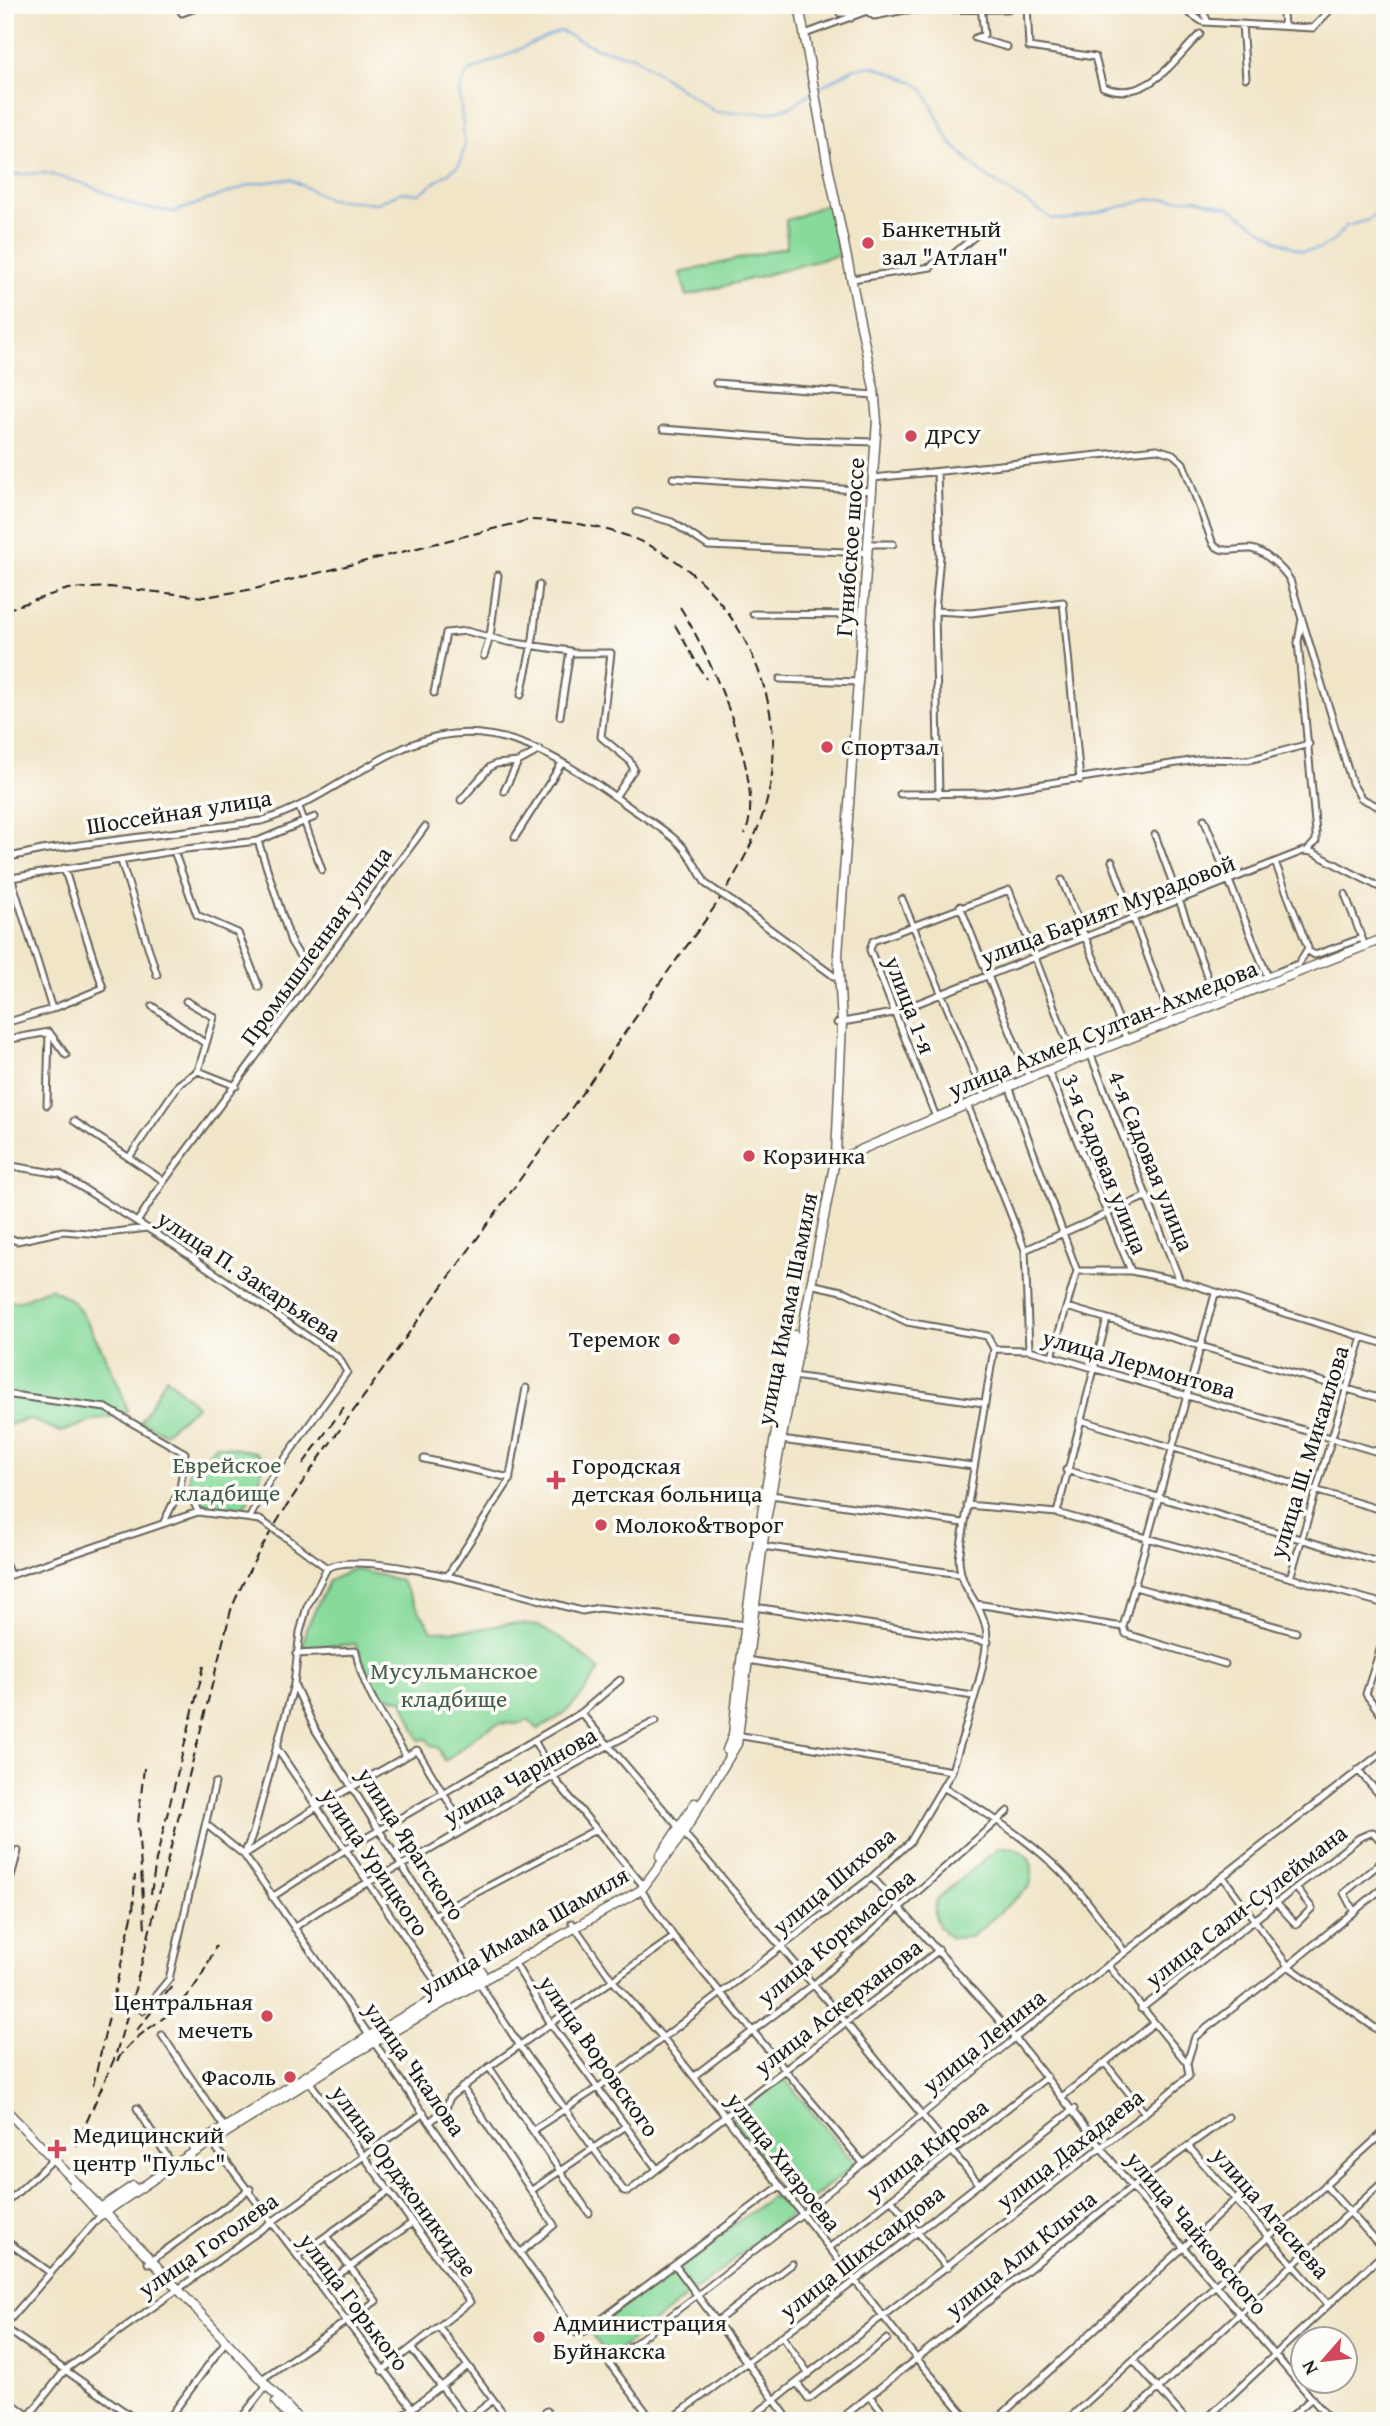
<svg xmlns="http://www.w3.org/2000/svg" width="1390" height="2426" font-family="'Gentium Book Plus',serif">
<style>
.green{fill:#88da9b;stroke:#527b5c;stroke-width:2}
.lines{fill:none;stroke-linecap:round;stroke-linejoin:round}
.stream{stroke:#6ba2d9;stroke-width:2}
.pedestrian-casing{stroke:#676258;stroke-width:8}
.minor-casing{stroke:#676258;stroke-width:9}
.secondary-casing{stroke:#676258;stroke-width:11}
.pedestrian{stroke:#fff;stroke-width:4.5}
.minor{stroke:#fff;stroke-width:5}
.secondary{stroke:#fff;stroke-width:8}
.rail{stroke:#1c1c1c;stroke-width:2;stroke-dasharray:10 5;stroke-linecap:butt}
.minor-bridge-casing{stroke:#676258;stroke-width:9;stroke-linecap:butt}
.minor-bridge{stroke:#fff;stroke-width:5}
.poi-dot{fill:#d1495b;stroke:#fdfcf7;stroke-width:2.5}
.labels{text-anchor:middle;stroke-width:7;stroke-linejoin:round;paint-order:stroke}
.poi-label{font-size:24px;fill:#1c1c1c;stroke:#fdfcf7;text-anchor:start}
.street-label{font-size:24px;fill:#1c1c1c;stroke:#fdfcf7}
.park-label{font-size:24px;fill:#425e48;stroke:#fdfcf7}
</style>
<rect width="100%" height="100%" fill="#fdfcf7"/>
<filter id="ink" filterUnits="userSpaceOnUse"><feTurbulence type="fractalNoise" baseFrequency=".0143" numOctaves="2"/><feDisplacementMap in="SourceGraphic" scale="14" xChannelSelector="R" yChannelSelector="G"/><feConvolveMatrix kernelMatrix="1 2 1 2 8 2 1 2 1" color-interpolation-filters="sRGB"/></filter>
<filter id="wash" filterUnits="userSpaceOnUse"><feTurbulence type="fractalNoise" baseFrequency=".00686" numOctaves="4" result="noise"/><feDisplacementMap in="SourceGraphic" scale="28" xChannelSelector="R" yChannelSelector="G"/><feGaussianBlur stdDeviation="1.57" result="paint"/><feColorMatrix in="noise" values="0 0 0 0 0 0 0 0 0 0 0 0 0 0 0 0 0 1.4 0 .05"/><feComposite in="paint" operator="in"/></filter>
<g filter="url(#wash)">
<rect width="100%" height="100%" fill="#f1e5c8"/>
<!-- green -->
<path class="green" d="M828,204l11,51 -152,41 -7,-23 107,-26 -1,-27c18,-4 28,-13 42,-16z
M50,1288c7,4 17,8 23,14 14,15 53,91 54,111l-32,7 -34,12 -32,-13 -24,7v-125h15z
M166,1377l31,29 -33,27 -23,-11z
M216,1445l40,7 7,8 -3,19 -17,30 -29,1 -25,-18v-29l15,-4z
M353,1569l47,11 32,51 42,-1 36,-7 28,3 33,19 28,25c-19,29 -29,44 -61,59l-10,-9c-14,8 -20,0 -32,5 -19,6 -34,26 -51,36l-7,-13 -7,-3 -4,-6 -8,1 -16,-40 -26,-5 -21,-51 -53,4 3,-19 23,-48z
M1000,1847c27,-1 38,16 29,40l-58,50 -20,1c-14,-9 -21,-25 -13,-40z
M783,2077l72,87 -53,43 -71,-87z
M773,2196l20,17 -184,145 -20,-27z"/>
<g class="lines">
<!-- stream -->
<path class="stream" d="M816,89l39,-21 19,-2 40,16 10,8 26,52 33,32 69,45 16,1 83,-21h45l34,9 49,33 23,10 18,-2 15,-9 11,-14 23,-6 16,-15
M5,175l40,-2 40,11 53,23 36,5 79,-28 37,-5 38,20 49,4 25,-11 17,2 40,-29 6,-19 -6,-56 9,-18 92,-41 37,17 36,8 82,56 53,1 24,-7 20,-14"/>
</g>
</g>
<g filter="url(#ink)">
<g class="lines">
<!-- pedestrian casing -->
<g class="pedestrian-casing">
<path id="pedestrian" d="M609,2363l193,-149 213,-176"/>
</g>
<!-- minor casing -->
<g class="minor-casing">
<path id="minor" d="M178,5l4,8 22,-8
M981,5l3,30 -9,3 32,9
M1027,5l2,42 66,10 8,30c44,17 69,-25 97,-53
M1078,5l13,3 8,-3
M1177,5l26,17 110,6 22,-23
M1200,5l8,17
M1282,5l2,19
M840,13h9l2,5
M1242,24l4,54
M805,34l62,-23 7,5 31,-6 103,-1 5,-4
M852,279l79,-12 5,-6 13,-3 33,-28
M716,383l158,12
M663,429l141,11 72,2
M937,473l3,83 -5,55 4,184
M673,478l199,13
M873,478l284,-29 16,5 10,9 30,81c11,11 24,4 38,5 14,2 32,20 39,31l62,203 9,15 24,12
M637,512l35,10 36,24 160,7
M868,544h25
M935,611l36,2 92,-11 17,178
M753,614l110,1
M1302,619l-4,23 18,191v8l-8,9
M572,653h39l-10,84 28,23 5,9 -19,28
M484,656l6,-19 8,-62
M780,679l78,3
M434,693l12,-60 20,-2 42,11 62,9 -10,65
M521,695l12,-56 6,-54
M504,791l14,-29
M900,794l86,-1 217,-34 46,1 60,-16
M461,800l29,-33 6,-3 22,-2 22,-12
M299,807l23,63
M1204,819l63,156
M1155,835l59,160
M515,837l47,-74
M258,841l33,101 8,13
M174,851l23,64 41,18 21,54
M5,858l37,-8 219,-29c63,-18 117,-72 178,-85 71,-15 134,31 189,70 17,12 37,23 52,38 11,11 18,27 26,40
M121,861l36,114
M1112,861l60,161
M1275,862l33,86 -10,17
M11,877l41,132
M5,879l181,-30 72,-8 57,-24
M1062,880l65,160
M1345,894l18,47
M902,899l82,197
M733,902l102,75h5
M960,906l69,172
M1308,951l7,4 47,-17
M186,1001l28,16 -16,54 38,15
M152,1006l54,38
M1171,1014l127,-50
M5,1023l47,-14 51,-21 -39,-120
M837,1023l56,-10 410,-162 9,1 73,38
M5,1040l44,-8 17,23
M1090,1053l90,228
M1048,1070l83,201
M1009,1086l68,185 -25,85
M967,1104l58,146 4,100
M47,1105l2,-73
M936,1117l-66,-167 3,-9 136,-51 65,169
M74,1121l90,60
M130,1156l49,-72 19,-13
M5,1165l55,9 114,71 165,113 8,14 -78,109 -19,36
M137,1222l27,-41 261,-354
M5,1236l12,5 46,-10 37,3 47,-6
M1025,1250l122,-54
M1077,1271h54l49,10 205,63
M810,1284l36,8 61,30 80,14 7,13
M1067,1307l318,93
M994,1349l35,1 23,6 333,98
M793,1376l190,27
M5,1394l101,14 79,45 -5,36 -16,33
M1080,1420l305,91
M781,1440l192,26
M424,1459l86,19
M1066,1470l319,94
M180,1489l14,13 4,10
M771,1495l192,28
M967,1505l90,8 328,91
M1057,1513l50,-194
M288,1539l39,29
M762,1546l198,28
M5,1563l5,12
M327,1568c38,-21 208,31 255,43l17,-3 147,17
M448,1575l61,-94 17,-93
M5,1577l193,-65 62,8
M1290,1578l72,-241
M1135,1587l161,45
M976,1604l147,23 3,7 99,30
M754,1607l234,35
M1123,1627l92,-333
M1385,1634l-19,60 19,26
M296,1654l60,-3c5,37 32,73 50,105
M747,1660l226,36
M294,1684l22,47 86,135 118,180 104,145 4,1 311,-242
M581,1713l265,310 133,161
M736,1735l216,36
M534,1740l23,42 84,101
M278,1750l166,244
M1358,1770l27,31
M943,1787c39,23 77,47 110,77 28,26 50,58 72,88
M207,1825l37,30 331,477 4,2 8,-4 193,-144
M244,1855l9,-22 41,-149 6,-52 7,-25 20,-39
M244,1855l73,-48 100,-57 48,79
M872,1877l143,161 117,149 199,234
M1223,1877l65,89 97,69
M641,1890l33,47 189,226
M272,1897l73,-47 236,-137 39,-33
M5,1898l13,-47
M1277,1904l19,20 16,-16 -16,-20
M1354,1912l-10,-19 41,-34
M436,1914l161,-85
M572,1923l41,58 51,58 253,320 53,62
M294,1928c42,-32 89,-52 134,-77 76,-44 150,-92 228,-130
M514,1962l37,62 106,145
M1108,1965l79,98
M1141,2009l218,-171 14,-6 12,14
M143,2011l26,-32 46,-196
M162,2035l62,92
M1015,2038l370,-288
M1105,2063l40,50
M489,2067l100,146
M694,2076l119,-91 195,-174
M309,2081l161,221 -88,69
M462,2087l92,138 -33,27
M1063,2096l90,-72
M137,2108l33,53
M430,2122l16,-14 4,-11 39,-30 185,-130
M533,2130l66,-43 273,-210 38,-35 42,-71c8,-29 40,-117 34,-143 -6,-29 -26,-36 -27,-70l35,-209
M210,2140l212,281
M1188,2146l139,157
M1325,2185l60,66
M532,2190l94,-64
M891,2199l56,69
M5,2204l49,-45
M5,2240l46,33
M829,2248l218,-171
M298,2256l90,-64
M148,2263l102,-74
M675,2265l115,156
M321,2287l91,-64
M717,2321l75,-57
M5,2325l96,-110
M439,2327l70,94
M5,2328l133,93
M782,2336l27,38
M411,2348l57,73
M1133,2360l54,61
M609,2363l44,58
M262,2379l114,-78 -50,-65
M797,2383l12,16 78,-60
M870,2396l19,25
M5,2398l24,18
M25,2421l40,-51 359,-257
M167,2421l59,-80
M239,2421l28,-36
M395,2421l73,-55
M466,2421l27,-21
M534,2421l13,-10
M669,2421l186,-140 219,-172
M747,2421l398,-308 44,-37 -2,-13 8,-26 93,-71 97,-80
M838,2421l294,-234 96,-70
M995,2421l254,-234
M1066,2421l319,-290
M1123,2421l262,-241
M1204,2421l181,-169
M1286,2421l26,-23"/>
</g>
<!-- secondary casing -->
<g class="secondary-casing">
<path id="secondary" d="M836,1155l8,2 185,-79 356,-140
M727,1750l6,-15c13,-135 35,-267 61,-400
M660,1856l35,-53
M5,2109l146,151 149,161
M194,2147l177,-112 111,-63
M73,2185l24,26
M96,2211l37,-25
M101,2215l73,-50 169,-105 298,-170 43,-58 53,-88 29,-224 70,-365 6,-132 -4,-68 39,-534 -3,-32 -47,-228 -28,-156
M276,2402l16,19"/>
</g>
<!-- pedestrian -->
<use href="#pedestrian" class="pedestrian"/>
<!-- minor -->
<use href="#minor" class="minor"/>
<!-- secondary -->
<use href="#secondary" class="secondary"/>
<!-- rail -->
<path class="rail" d="M680,607c29,46 88,176 65,227
M5,610l63,-21 42,-2 94,10 50,-8 275,-69c51,1 105,11 147,41 71,50 113,150 92,235 -18,76 -78,142 -121,205 -88,127 -181,251 -270,377 -53,75 -111,147 -146,232l-96,379 -20,68 -39,89
M675,625l31,54
M303,1464l41,-57
M144,1768l-6,56 7,105
M151,1894l5,-34 48,-194
M137,2030l36,-45
M117,2061c14,-25 41,-36 61,-55 18,-17 28,-38 38,-60
M93,2086l40,-174 2,-37"/>
<!-- minor-bridge casing -->
<g class="minor-bridge-casing">
<path id="minor-bridge" d="M706,884l27,18
M260,1520l28,19"/>
</g>
<!-- minor-bridge -->
<use href="#minor-bridge" class="minor-bridge"/>
</g>
</g>
<!-- markers -->
<g class="poi-dot">
<circle cx="868" cy="243" r="7"/>
<circle cx="911" cy="436" r="7"/>
<circle cx="827" cy="747" r="7"/>
<circle cx="749" cy="1156" r="7"/>
<circle cx="674" cy="1339" r="7"/>
<path d="M552.5 1469.5h7v7h7v7h-7v7h-7v-7h-7v-7h7z"/>
<circle cx="601" cy="1525" r="7"/>
<circle cx="267" cy="2016" r="7"/>
<circle cx="290" cy="2077" r="7"/>
<path d="M53.5 2138.5h7v7h7v7h-7v7h-7v-7h-7v-7h7z"/>
<circle cx="539" cy="2337" r="7"/>
</g>
<g class="labels">
<!-- poi labels -->
<g class="poi-label">
<text x="882" y="237">Банкетный<tspan x="882" dy="28">зал "Атлан"</tspan></text>
<text x="925" y="444">ДРСУ</text>
<text x="841" y="755">Спортзал</text>
<text x="763" y="1164">Корзинка</text>
<text x="660" y="1347" text-anchor="end">Теремок</text>
<text x="572" y="1474">Городская<tspan x="572" dy="28">детская больница</tspan></text>
<text x="615" y="1533">Молоко&amp;творог</text>
<text x="253" y="2010" text-anchor="end">Центральная<tspan x="253" dy="28">мечеть</tspan></text>
<text x="276" y="2085" text-anchor="end">Фасоль</text>
<text x="73" y="2143">Медицинский<tspan x="73" dy="28">центр "Пульс"</tspan></text>
<text x="553" y="2331">Администрация<tspan x="553" dy="28">Буйнакска</tspan></text>
</g>
<!-- street labels -->
<g class="street-label">
<text transform="translate(850 547) rotate(-86)" y="8">Гунибское шоссе</text>
<text transform="translate(179 812) rotate(-9)" y="8">Шоссейная улица</text>
<text transform="translate(1108 910) rotate(-21)" y="8">улица Барият Мурадовой</text>
<text transform="translate(316 946) rotate(-54)" y="8">Промышленная улица</text>
<text transform="translate(910 1005) rotate(69)" y="8">улица 1-я</text>
<text transform="translate(1103 1029) rotate(-22)" y="8">улица Ахмед Султан-Ахмедова</text>
<text transform="translate(1151 1161) rotate(68)" y="8">4-я Садовая улица</text>
<text transform="translate(1105 1164) rotate(68)" y="8">3-я Садовая улица</text>
<text transform="translate(249 1276) rotate(34)" y="8">улица П. Закарьяева</text>
<text transform="translate(787 1309) rotate(-79)" y="8">улица Имама Шамиля</text>
<text transform="translate(1139 1364) rotate(16)" y="8">улица Лермонтова</text>
<text transform="translate(1309 1452) rotate(-73)" y="8">улица Ш. Микаилова</text>
<text transform="translate(520 1776) rotate(-30)" y="8">улица Чаринова</text>
<text transform="translate(411 1844) rotate(57)" y="8">улица Ярагского</text>
<text transform="translate(375 1862) rotate(56)" y="8">улица Урицкого</text>
<text transform="translate(834 1881) rotate(-40)" y="8">улица Шихова</text>
<text transform="translate(1246 1906) rotate(-38)" y="8">улица Сали-Сулеймана</text>
<text transform="translate(524 1932) rotate(-30)" y="8">улица Имама Шамиля</text>
<text transform="translate(836 1937) rotate(-40)" y="8">улица Коркмасова</text>
<text transform="translate(838 2007) rotate(-38)" y="8">улица Аскерханова</text>
<text transform="translate(984 2041) rotate(-39)" y="8">улица Ленина</text>
<text transform="translate(599 2056) rotate(55)" y="8">улица Воровского</text>
<text transform="translate(415 2069) rotate(55)" y="8">улица Чкалова</text>
<text transform="translate(927 2149) rotate(-38)" y="8">улица Кирова</text>
<text transform="translate(1070 2149) rotate(-38)" y="8">улица Дахадаева</text>
<text transform="translate(784 2162) rotate(52)" y="8">улица Хизроева</text>
<text transform="translate(404 2181) rotate(54)" y="8">улица Орджоникидзе</text>
<text transform="translate(1271 2213) rotate(49)" y="8">улица Агасиева</text>
<text transform="translate(1197 2233) rotate(50)" y="8">улица Чайковского</text>
<text transform="translate(208 2245) rotate(-35)" y="8">улица Гоголева</text>
<text transform="translate(862 2252) rotate(-38)" y="8">улица Шихсаидова</text>
<text transform="translate(1021 2254) rotate(-39)" y="8">улица Али Клыча</text>
<text transform="translate(354 2302) rotate(53)" y="8">улица Горького</text>
</g>
<!-- park labels -->
<g class="park-label">
<text x="227" y="1473">Еврейское<tspan x="227" dy="28">кладбище</tspan></text>
<text x="454" y="1679">Мусульманское<tspan x="454" dy="28">кладбище</tspan></text>
</g>
</g>
<!-- margin -->
<rect width="1390" height="2426" fill="none" stroke="#fdfcf7" stroke-width="28"/>
<!-- north arrow -->
<g transform="translate(1324 2360) rotate(242)"><circle r="33" fill="#fdfcf7" stroke="#a3a29f" stroke-width="2"/>
<path d="M0-5L12 26L0 18L-12 26Z" fill="#d1495b"/>
<text y="-10" font-size="19" font-weight="bold" text-anchor="middle" fill="#1c1c1c">N</text>
</g>
</svg>
